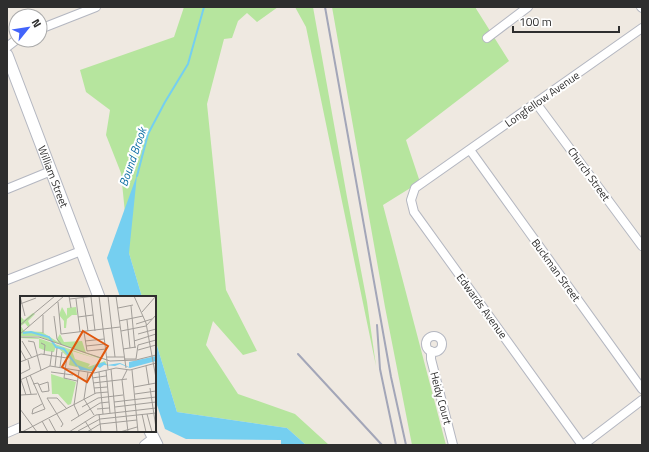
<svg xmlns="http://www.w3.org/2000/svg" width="649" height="452" font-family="'Titillium Web',sans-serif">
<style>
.green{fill:#b6e59e}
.water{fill:#75cff0}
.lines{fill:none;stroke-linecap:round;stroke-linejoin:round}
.stream{stroke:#75cff0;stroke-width:2}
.minor-casing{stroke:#b4b7c1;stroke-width:10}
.secondary-casing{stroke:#b4b7c1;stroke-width:13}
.minor{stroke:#fff;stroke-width:8}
.secondary{stroke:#fff;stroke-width:11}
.rail{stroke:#a3a6b8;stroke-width:2}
.labels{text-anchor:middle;stroke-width:4;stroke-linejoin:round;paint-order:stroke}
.street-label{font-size:11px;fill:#2e2e2e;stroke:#fff}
.water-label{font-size:12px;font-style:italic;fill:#0d6fa3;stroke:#fff}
.inset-river{fill:none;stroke:#75cff0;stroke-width:2}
.inset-road{fill:none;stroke:#a29e99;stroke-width:1}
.view{fill:#df570e;fill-opacity:0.15;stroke:#df570e;stroke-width:2}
.inset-edge{fill:none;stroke:#2e2e2e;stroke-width:2}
</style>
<rect width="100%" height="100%" fill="#efe9e1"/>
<!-- green -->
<path class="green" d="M184,7h94l-21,15 -10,-9 -9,8 -6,17 -8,1 -17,65 19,186 31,61 -14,4 -30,-34 -7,24 32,49 57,20 34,31h-23l-19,-17 -110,-16 -22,-73v-42h-13l-13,-44 -8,-80 -15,-38 4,-25 -24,-18 -6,-22 94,-33z
M295,7h18l34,190 20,105 9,64 -70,-339z
M332,7h143l34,54 -103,79 14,42 -37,23 63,240h-34l-27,-138z"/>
<!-- water -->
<path class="water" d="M137,175l-8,78 13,44h-22l-13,-39z
M155,339l22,73 110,16 19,17h-25v-5l-95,-1 -21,-10 -10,-30z"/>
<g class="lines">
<!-- stream -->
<path class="stream" d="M137,176l11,-42 17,-32 23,-38 16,-57"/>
<!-- minor casing -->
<g class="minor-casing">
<path id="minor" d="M641,7l1,1
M40,29l56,-22
M487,38l41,-31
M7,47l9,-7
M536,103l106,143
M470,150l172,239
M7,189l44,-18
M7,280l74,-29
M426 344a8 8 0 1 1 16 0a8 8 0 1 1-16 0Z
M431,351v8l22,86
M7,433l14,-6
M144,445l9,-7
M582,445l-168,-233 -3,-12 4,-12 227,-160
M583,445l59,-45"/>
</g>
<!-- secondary casing -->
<g class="secondary-casing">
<g id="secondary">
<path id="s1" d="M7,55l92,242"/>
<path d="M150,431l7,14"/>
</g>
</g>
<!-- minor -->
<use href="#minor" class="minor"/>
<!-- secondary -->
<use href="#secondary" class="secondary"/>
<!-- rail -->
<path class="rail" d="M325,7l66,370 15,68
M377,325l3,44 16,76
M298,354l84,91"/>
</g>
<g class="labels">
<!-- street labels -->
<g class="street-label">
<text transform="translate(542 99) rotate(-35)" y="4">Longfellow Avenue</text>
<text transform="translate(589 174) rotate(54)" y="4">Church Street</text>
<text dy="4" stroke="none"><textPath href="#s1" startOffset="130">William Street</textPath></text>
<text transform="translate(556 270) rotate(54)" y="4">Buckman Street</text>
<text transform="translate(482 306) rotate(54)" y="4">Edwards Avenue</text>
<text transform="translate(441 398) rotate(75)" y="4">Heidy Court</text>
</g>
<!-- water labels -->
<g class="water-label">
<text transform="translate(133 157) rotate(-71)" y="4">Bound Brook</text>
</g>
</g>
<!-- overview -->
<g transform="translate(20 296)">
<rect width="136" height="136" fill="#efe9e1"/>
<path d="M42,11l5,9v-8l9,-1 1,8h-5l-5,4 -1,9h-2v-7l-5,-6zM13,17l2,1 -7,7 2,4 -2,2 -3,-4 -4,3 3,5 18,1 16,10 -1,-3 3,-5 4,8 18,-1 4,12 20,6 -8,-1 -60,-22h-18v-20l4,4zM3,41h8l7,1 57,20 -23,-7 3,8 15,5 -2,3 17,-6 2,4h-12l-4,6 -22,-6 1,-6 -14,-13 -2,6 -8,-1 -7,-3v-9l-19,-1zM31,78l25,8 -5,22 -3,1 -10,-11h-6z" fill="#b6e59e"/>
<path d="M136,60v5l-26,7 -10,-4 -5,2 -11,-1 -4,3 -4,-2 -3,5 -13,-1 -3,-5 14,5 4,-5 9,-3 3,3 13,-2 9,4v-5z" fill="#75cff0"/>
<path class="inset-river" d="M3,37l8,-1 18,5 7,10 8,2 13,17"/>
<path class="inset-road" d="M0,0l5,20M49,0l2,12M63,0l5,35M79,0l9,73M88,0l7,61M96,0l10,72M114,0l12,27 10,55M71,1l4,34M50,3l25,-3M56,3l4,33M38,6l3,32 59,-7M0,8l16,-6M111,10l4,42M98,12l15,-3M122,16l14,-16M23,19v18M34,20l3,23 5,6M58,21l15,-2M107,24l3,28M99,25l24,-5M116,28l16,-5M0,29l35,-29M101,35l25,-5 10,-11M64,36l3,19 19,-2M0,38l44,-38M118,38l18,-5M0,41h19l71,24 26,-1 20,-5M2,45l10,17M8,45l6,1 7,28M65,45l19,-2M114,45l22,-7M21,47l4,2 -1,10M66,50l19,-2M0,53l6,11M103,53l13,-2M118,54l18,-5M47,60l-3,22 13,3M87,61h17M104,63h12l2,-14 18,-5M0,66l21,-8 26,4M30,70l2,-15M126,70l3,19M35,71l2,-19M40,71l2,-15M91,73l6,63M86,74l4,43M107,74l-5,10 6,52M112,74l6,62M59,75l-5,34 5,11M31,76l22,3M68,76l-4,27 10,16M79,76l4,42M72,77l3,21M0,78l10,-5 -2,-9M10,79l15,34 -13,5 1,-5 9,-5M6,81l5,17M72,82l14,-2M0,84l30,-14 44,7 22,-5 14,2 26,-7M1,84l5,15M73,87l34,-4M13,88l5,-1 4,9 7,-1 -1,-9 -9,3M114,91l22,-4M74,92l13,-1M130,92l6,40M115,98l21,-3M1,99l16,-1M94,106l42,-5M62,111l16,-9 25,-3M95,111l41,-5M0,113l17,23M77,113l12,-1M79,118l2,18M122,118l4,18M127,118l5,18M29,123l7,13M22,125l6,11M51,125l29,-18 9,-1M65,125l7,11M41,131l2,-3 -16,-26h10l10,11M58,135l22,-12 56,-6M2,136l74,-39 12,-1M49,136l27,-17 60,-7M67,136l13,-8 37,-4M100,136l17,-5"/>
<path class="view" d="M63,35l25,15 -21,36 -25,-15z"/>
<rect width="136" height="136" class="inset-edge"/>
</g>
<!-- border -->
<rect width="649" height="452" fill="none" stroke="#2e2e2e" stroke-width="16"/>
<!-- north arrow -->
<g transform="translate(28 28) rotate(60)"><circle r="19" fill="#ffffff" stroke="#ababab"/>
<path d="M0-3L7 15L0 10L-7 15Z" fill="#4264fb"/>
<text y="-6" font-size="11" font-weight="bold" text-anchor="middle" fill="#2e2e2e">N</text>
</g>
<!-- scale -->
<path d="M513 26v6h106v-6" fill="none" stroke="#2e2e2e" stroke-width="2"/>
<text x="519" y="26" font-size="12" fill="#2e2e2e" stroke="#ffffff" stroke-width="3" paint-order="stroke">100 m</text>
</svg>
